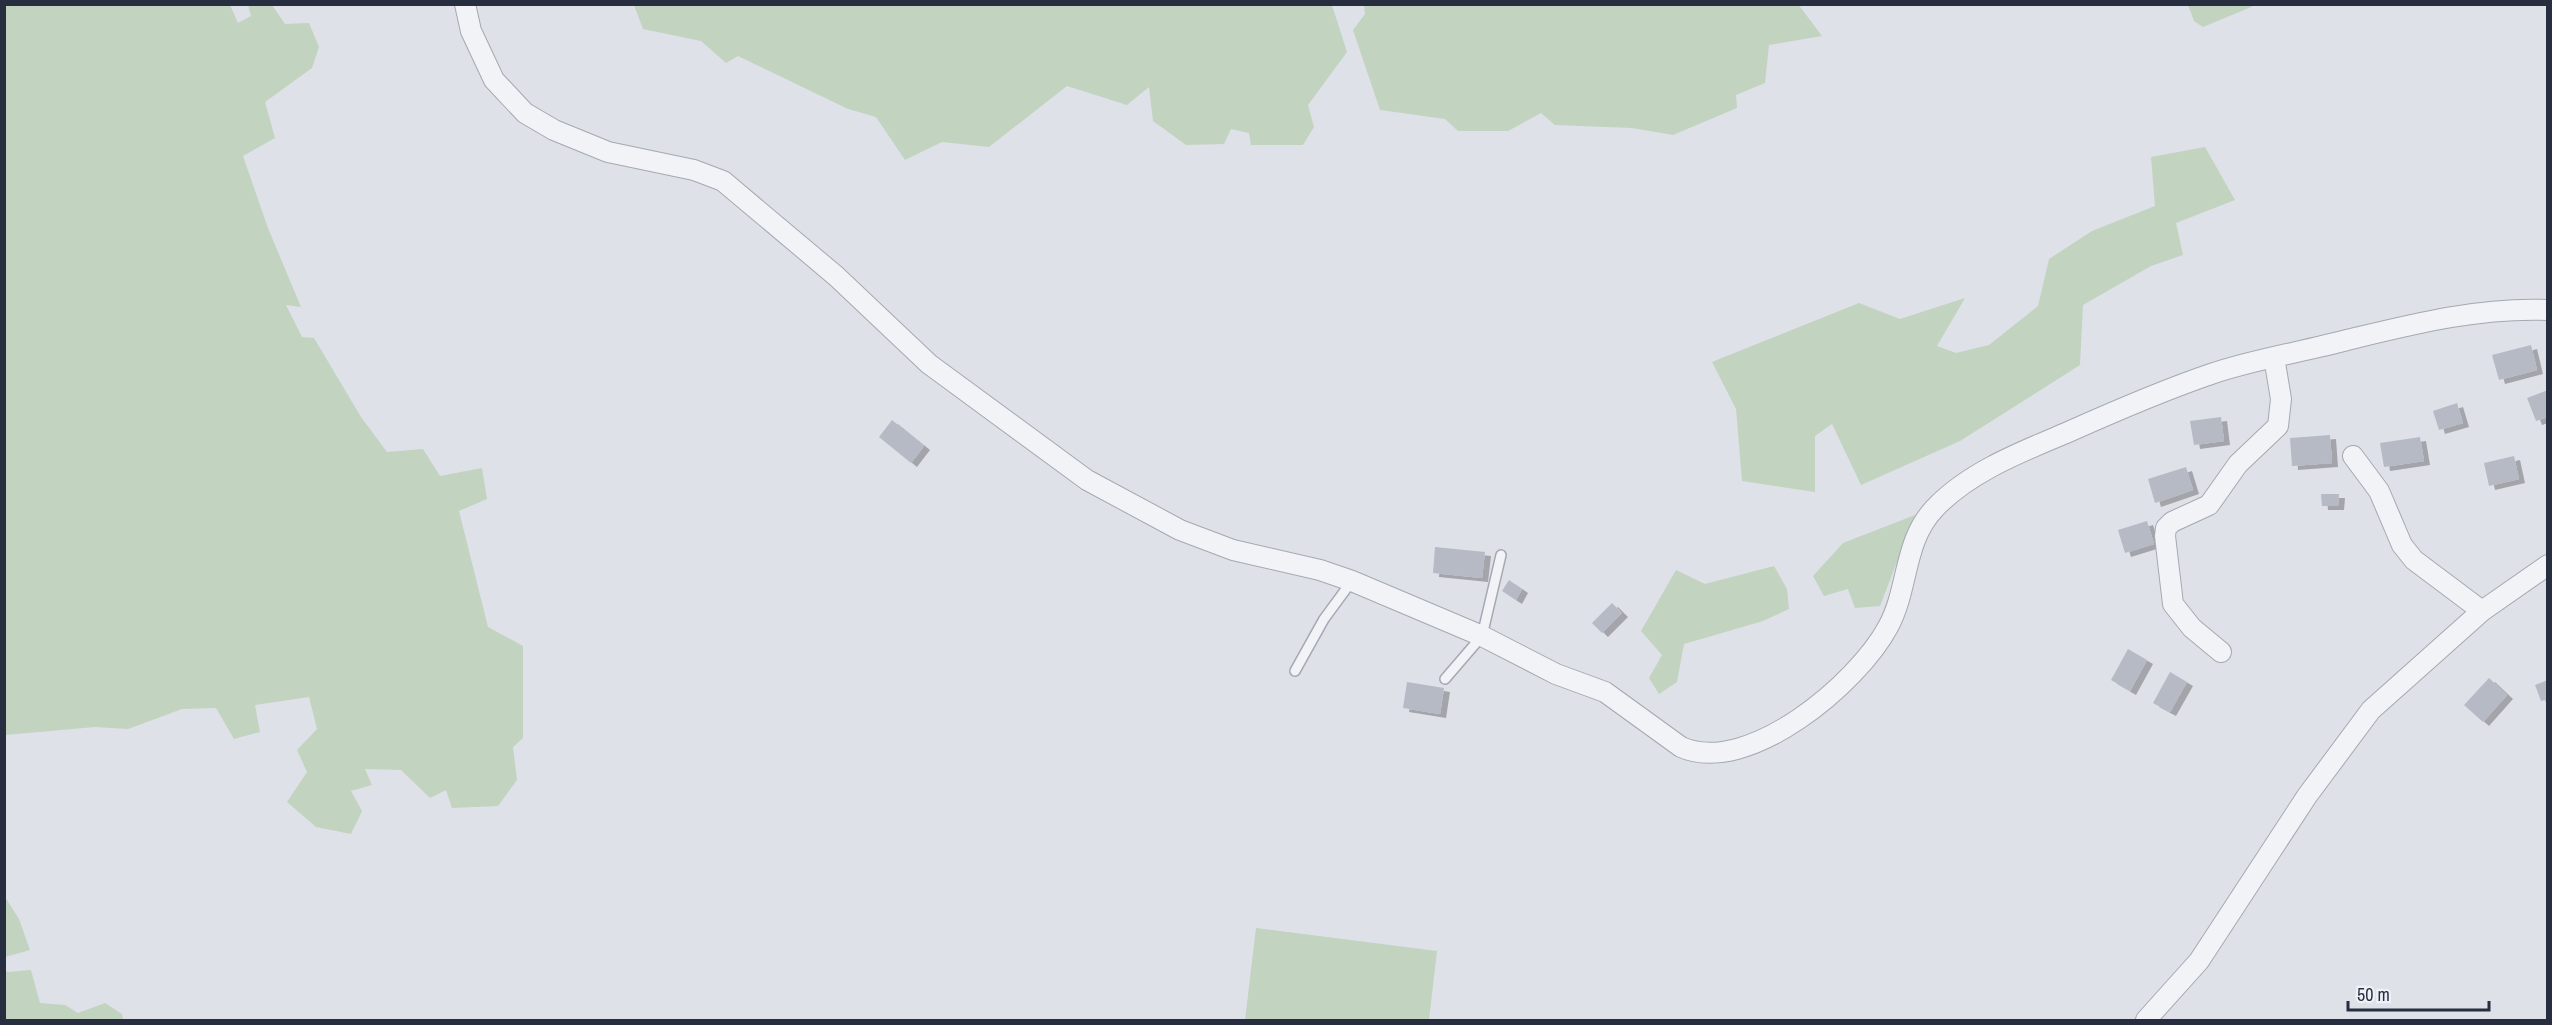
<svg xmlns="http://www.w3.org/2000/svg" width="2552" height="1025" font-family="'Archivo Narrow',sans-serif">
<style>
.green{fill:#c2d3c0}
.building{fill:#b6bac5;filter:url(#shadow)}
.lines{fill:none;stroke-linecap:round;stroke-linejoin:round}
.service-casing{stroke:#a4a8b2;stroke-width:12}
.minor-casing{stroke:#a4a8b2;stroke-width:22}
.service{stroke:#f1f3f7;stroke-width:9}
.minor{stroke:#f1f3f7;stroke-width:20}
</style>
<defs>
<filter id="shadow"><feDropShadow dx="6" dy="4" stdDeviation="0" flood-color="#0004"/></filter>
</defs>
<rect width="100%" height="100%" fill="#dfe1e8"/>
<!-- green -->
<path class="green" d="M5,4l225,1 8,18 13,-7 -3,-11h24l13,19 24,-1 10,24 -7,21 -47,34 10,36 -32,18 25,72 33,79 -15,-2 16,32 12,1 47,79 26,35 36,-3 17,27 42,-8 5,31 -28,12 29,116 35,19v92l-10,9 4,33 -19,26 -46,2 -6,-18 -16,8 -29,-28 -36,-1 7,16 -21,6 11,20 -11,23 -35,-7 -29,-25 20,-30 -10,-22 20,-21 -8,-32 -54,8 5,27 -26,7 -18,-31 -34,1 -54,20 -33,-2 -90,8z
M1798,4l24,32 -53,9 -4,38 -29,12 1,13 -64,27 -41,-7 -77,-3 -14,-12 -33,18h-50l-13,-12 -65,-9 -27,-80 12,-16 -1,-9z
M634,5h698l15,47 -39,53 6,22 -11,18h-52l-2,-12 -18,-4 -7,15 -38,1 -33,-24 -4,-34 -22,18 -60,-19 -78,61 -47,-5 -37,18 -29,-43 -28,-8 -110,-53 -12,7 -25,-22 -58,-12z
M2188,5l68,-1v1l-53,22 -9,-6z
M2205,147l30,53 -59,23 7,32 -32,11 -68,39 -3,60 -120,76 -99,44 -29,-61 -17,12v56l-73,-11 -6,-72 -24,-47 147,-59 41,16 65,-21 -28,48 19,7 33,-8 49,-39 11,-47 43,-28 63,-25 -4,-49z
M1915,515l-35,91 -25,2 -7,-19 -24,7 -11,-20 30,-33z
M1774,566l13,23 2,20 -26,12 -79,23 -7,38 -18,12 -10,-16 13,-23 -21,-24 35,-61 29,14z
M5,897l14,22 11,31 -25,7z
M1256,928l181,23 -8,69h-184z
M4,967l3,5 24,-2 9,33 25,2 13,8 27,-10 17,11 1,6h-118z"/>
<!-- building -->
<path class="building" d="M2531,345l6,25 -38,10 -7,-25z
M2548,390v27l-12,4 -9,-23z
M2457,403l6,20 -24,7 -6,-19z
M2221,417l3,24 -30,4 -4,-24z
M892,420l32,26 -13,17 -32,-26z
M2330,435l2,28 -40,3 -2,-28z
M2420,437l4,24 -40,6 -4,-24z
M2514,456l5,23 -30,7 -5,-23z
M2186,467l7,23 -38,13 -7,-24z
M2321,494h18l-1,12h-16z
M2147,521l7,23 -29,9 -7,-23z
M1435,547l50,5 -3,26 -49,-5z
M1509,580l13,9 -6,11 -14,-9z
M1612,603l10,10 -20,20 -10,-10z
M2128,649l19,11 -17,31 -19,-11z
M2170,672l17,10 -17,30 -17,-9z
M2489,678l18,17 -24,27 -19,-17z
M2548,680v19l-7,2 -6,-16z
M1407,682l37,6 -4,26 -37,-6z"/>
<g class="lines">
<!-- service casing -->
<g class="service-casing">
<path id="service" d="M1295,671l29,-52 28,-38
M1445,679l37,-43 19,-81"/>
</g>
<!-- minor casing -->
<g class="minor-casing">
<path id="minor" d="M465,4l6,27 23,49 31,33 29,17 54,22 86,18 29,11 113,95 93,88 158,116 93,50 53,20 87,20 32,11 130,55 74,38 49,18 76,55c67,30 177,-64 207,-120 21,-38 15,-86 47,-119 34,-36 86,-56 131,-75 47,-21 95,-42 145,-59 44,-15 91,-22 136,-34 66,-16 133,-33 201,-30
M2353,456l26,35 23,54 12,15 68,51
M2221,652l-29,-24 -19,-24 -8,-68 1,-8 6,-6 37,-17 29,-41 40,-38 3,-27 -7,-42
M2146,1020l53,-59 108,-165 64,-86 111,-99 66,-46"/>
</g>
<!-- service -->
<use href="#service" class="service"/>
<!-- minor -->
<use href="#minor" class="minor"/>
</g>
<!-- border -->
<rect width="2552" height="1025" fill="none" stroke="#272e40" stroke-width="12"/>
<!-- scale -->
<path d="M2348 1001v9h141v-9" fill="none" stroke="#272e40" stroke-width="3"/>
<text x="2357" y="1001" font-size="18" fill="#272e40" stroke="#eef1f6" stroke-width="4.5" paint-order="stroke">50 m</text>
</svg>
